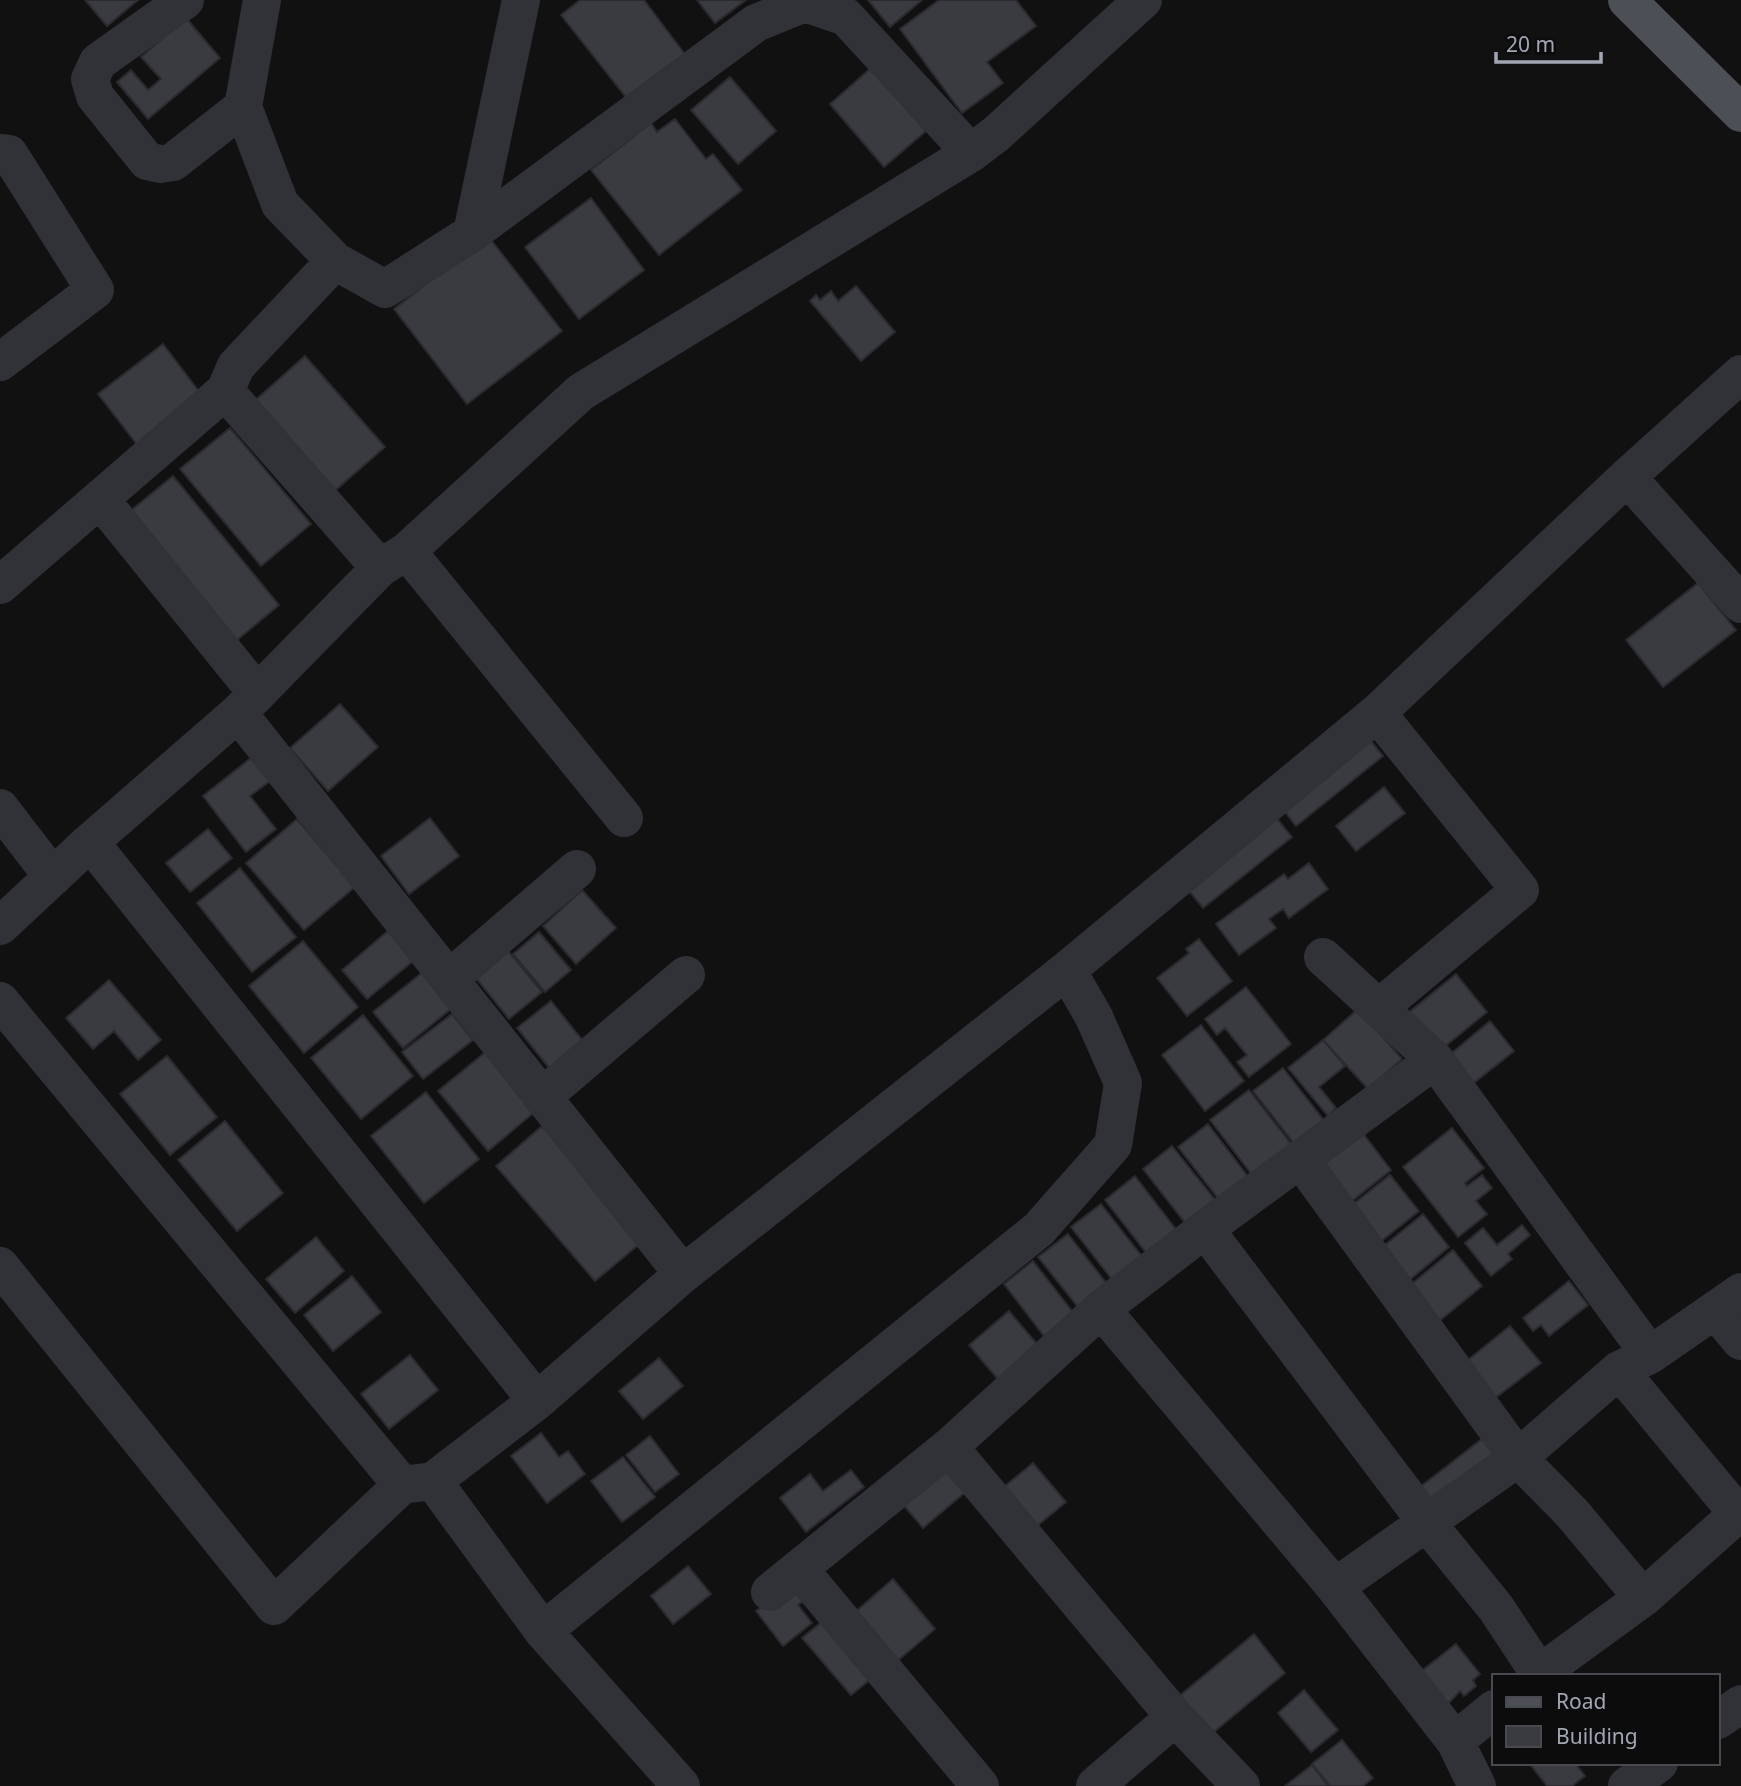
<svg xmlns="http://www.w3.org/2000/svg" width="1741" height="1786" font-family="'Noto Sans',sans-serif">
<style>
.building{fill:#3a3b40;stroke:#2b2a2f;stroke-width:2}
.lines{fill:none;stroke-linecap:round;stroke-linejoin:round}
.minor{stroke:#313238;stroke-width:38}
.major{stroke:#4d4f57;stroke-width:38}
</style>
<rect width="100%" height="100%" fill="#111112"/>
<!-- building -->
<path class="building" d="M85,0h53l-31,26z
M580,0h64l43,57 -58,44 -68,-86z
M697,0h49l-31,23z
M868,0h54l-32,27z
M939,0h77l20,26 -49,36 16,21 -41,30 -62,-84z
M186,18l34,40 -72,61 -31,-37 14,-12 17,20 13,-11 -20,-22z
M871,68l55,63 -42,36 -54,-63z
M730,77l46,54 -38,33 -47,-54z
M675,119l31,40 7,-5 29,36 -83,65 -68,-85 60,-47 6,9z
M591,198l53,72 -65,49 -54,-72z
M488,236l74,95 -95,73 -73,-95z
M856,286l39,46 -34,29 -51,-60 6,-6 4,5 11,-9 7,10z
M163,344l41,54 -65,49 -41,-53z
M305,356l80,91 -54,47 -80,-90z
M230,428l81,96 -50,42 -81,-97z
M173,476l106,129 -49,41 -107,-129z
M1698,583l38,47 -73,57 -37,-47z
M340,704l38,43 -50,44 -38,-43z
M1362,730l21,26 -87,70 -21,-27z
M251,758l19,23 -20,15 26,33 -30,23 -43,-56z
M1384,787l21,26 -49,38 -20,-25z
M1270,810l22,27 -89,71 -22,-27z
M430,818l29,38 -50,38 -28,-38z
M297,819l58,68 -51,43 -58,-67z
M208,829l24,29 -42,34 -24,-29z
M1309,863l19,26 -39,29 -6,-9 -14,10 7,9 -37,27 -23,-31 68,-50 4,5z
M240,868l56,69 -44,35 -55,-69z
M582,890l34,38 -40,36 -33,-38z
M388,931l25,30 -46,38 -25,-29z
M539,932l32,38 -26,22 -32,-38z
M1199,939l33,42 -45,35 -30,-38 32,-25 -3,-4z
M303,941l55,66 -54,46 -55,-67z
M508,951l34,41 -33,27 -33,-41z
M423,972l29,36 -49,40 -30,-36z
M1456,974l31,38 -49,40 -31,-38z
M109,980l52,60 -23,20 -24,-29 -21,18 -27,-31z
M1246,987l45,57 -42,33 -12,-15 10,-7 -22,-27 -8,7 -12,-16z
M551,1001l40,50 -33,28 -41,-51z
M1358,1009l44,50 -34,30 -45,-49z
M452,1014l21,26 -50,39 -21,-27z
M363,1015l50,61 -52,43 -50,-61z
M1490,1021l24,30 -44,35 -23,-29z
M1201,1025l43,56 -39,30 -43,-56z
M1323,1040l22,26 -26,21 17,21 -8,8 -40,-48z
M487,1051l50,59 -49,41 -50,-60z
M167,1056l50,61 -47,38 -50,-61z
M1283,1068l43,55 -30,23 -43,-55z
M1249,1090l43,55 -39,31 -43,-56z
M426,1092l53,67 -55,44 -53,-67z
M225,1121l58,72 -46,38 -59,-71z
M1208,1124l42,55 -29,23 -43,-55z
M542,1126l100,116 -47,39 -99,-115z
M1358,1127l33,43 -48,38 -30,-39z
M1452,1128l32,40 -19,15 2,3 15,-11 10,13 -16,13 11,13 -29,23 -55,-70z
M1172,1146l44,55 -30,23 -43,-55z
M1390,1175l29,36 -44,35 -28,-37z
M1135,1176l43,56 -30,23 -43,-55z
M1101,1204l43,55 -30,23 -43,-55z
M1423,1214l26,33 -43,36 -27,-33z
M1522,1225l8,10 -22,19 4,5 -21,17 -26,-33 18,-15 14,17z
M1068,1234l43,55 -29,23 -44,-55z
M316,1237l28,34 -49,42 -29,-34z
M1453,1250l29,36 -44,36 -29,-36z
M1033,1261l43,55 -29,24 -43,-56z
M352,1276l29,36 -48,39 -29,-36z
M1569,1281l19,24 -39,31 -8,-11 -8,6 -10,-13z
M1009,1311l33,39 -40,34 -33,-39z
M1510,1326l31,37 -50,38 -28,-37z
M410,1355l28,35 -49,39 -28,-35z
M659,1358l24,28 -40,33 -24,-28z
M541,1433l18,24 9,-6 17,23 -38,29 -36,-47z
M650,1436l29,38 -24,18 -29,-37z
M1482,1439l13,17 -75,50 -9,-12z
M623,1457l32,40 -33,25 -31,-41z
M952,1457l23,27 -52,44 -23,-27z
M1033,1463l33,39 -29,24 -33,-39z
M851,1470l13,17 -58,45 -26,-34 30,-24 13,17z
M688,1566l23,28 -38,30 -22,-28z
M799,1579l13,15 -14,11 14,18 -29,23 -27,-35z
M893,1579l42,50 -39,33 -50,-42z
M829,1616l49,57 -27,22 -49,-57z
M1254,1634l31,39 -76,63 -32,-38z
M1456,1644l24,30 -7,6 3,6 -12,10 -4,-5 -14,15 -27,-33z
M1304,1690l34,40 -27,22 -33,-39z
M1342,1740l31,38 -10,8h-33l-18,-22z
M1529,1763h46l10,13 -13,10h-25z
M1312,1765l16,21h-43z"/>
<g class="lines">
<!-- minor -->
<path class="minor" d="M185,0l-87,62 -8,17 5,17 52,65 13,3 13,-2 70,-55
M262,0l-19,107 37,97 55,57 50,28 87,-56 284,-210 49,-20 41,14 125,136
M0,153l9,1 86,136 -95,72
M472,233l49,-233
M225,391l11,-25 99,-105
M1627,477l114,127
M100,499l157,194
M407,551l217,267
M0,585l225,-194 155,177
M238,713l445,561
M1377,713l143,177 -140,117
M0,808l53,69
M90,842l447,559
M0,926l90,-84 148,-129 142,-145 27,-17 174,-159 390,-239 25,-19 147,-134
M1323,957l112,103 215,295
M449,979l128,-110
M0,1001l402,484
M542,1097l144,-122
M1301,1160l217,298 54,55 71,85
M1205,1229l222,294 69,85 43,65
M0,1266l274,340 128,-121 31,-4 104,-80 146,-127 384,-304 310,-257 250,-236 114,-103
M1101,1309l234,278 120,154 39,-32
M1716,1311l25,30
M1619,1370l119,144
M949,1447l226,270 66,69
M433,1481l110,150 138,155
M799,1569l181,217
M1335,1587l183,-129 101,-88 31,-15 91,-63
M770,1592l179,-145 152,-138 104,-80 230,-169
M543,1631l496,-402 74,-84 10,-62 -29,-66 -27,-47
M1536,1676l107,-78 98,-87
M1718,1720l23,-16
M1455,1741l22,45
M1095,1786l80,-69
M1627,1786l32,-23"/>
<!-- major -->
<path class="major" d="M1627,0l114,113"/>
</g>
<!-- legend -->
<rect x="1492" y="1674" width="228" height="91" fill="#0c0c0d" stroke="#484a50" stroke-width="2"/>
<rect x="1506" y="1697" width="35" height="10" fill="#4d4f57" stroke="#484a50" stroke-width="2"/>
<text x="1556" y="1709" font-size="21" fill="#a1a6b4">Road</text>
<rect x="1506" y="1726" width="35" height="21" fill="#3a3b40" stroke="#484a50" stroke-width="2"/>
<text x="1556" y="1744" font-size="21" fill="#a1a6b4">Building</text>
<!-- scale -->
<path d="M1496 52v10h105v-10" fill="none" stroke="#a1a6b4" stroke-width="3.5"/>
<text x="1506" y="52" font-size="21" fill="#a1a6b4" stroke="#0c0c0d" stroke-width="5" paint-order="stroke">20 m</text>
</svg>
